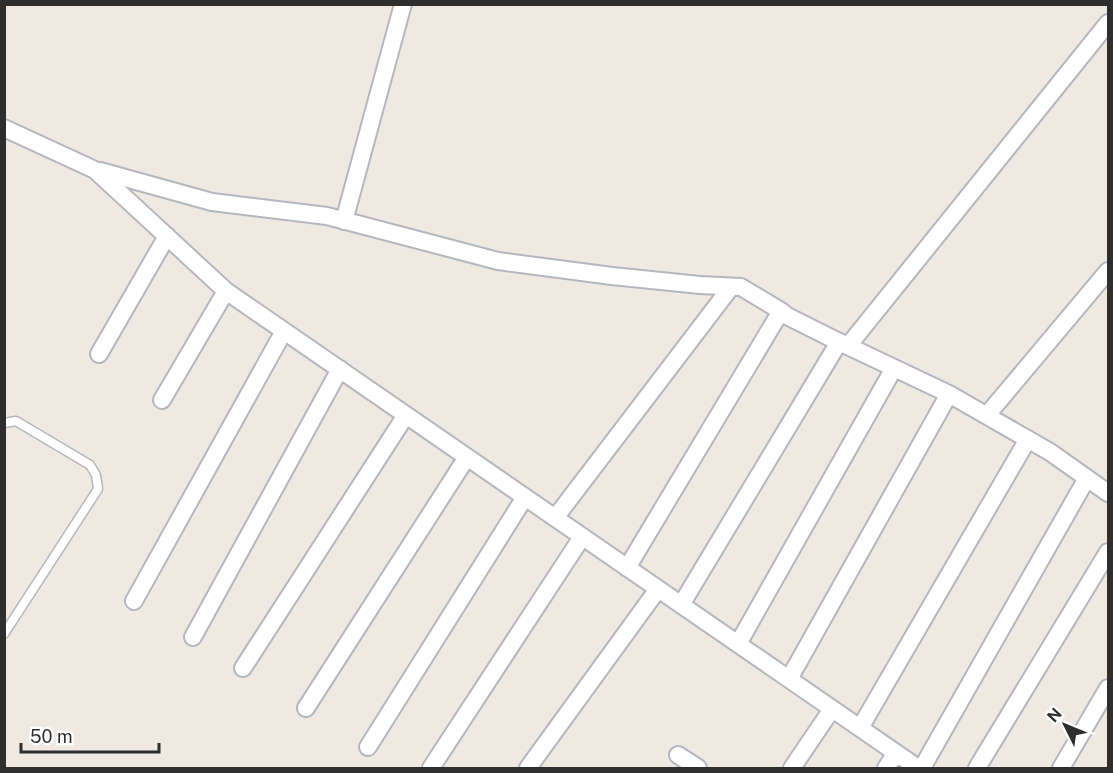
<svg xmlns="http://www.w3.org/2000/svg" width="1113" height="773" font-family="'Public Sans',sans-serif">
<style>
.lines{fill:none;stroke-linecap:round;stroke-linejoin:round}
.lane-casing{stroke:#b4b7c1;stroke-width:11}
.street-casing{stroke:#b4b7c1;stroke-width:20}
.lane{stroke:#fff;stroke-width:8}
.street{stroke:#fff;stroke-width:16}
</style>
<rect width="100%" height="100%" fill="#efe9e1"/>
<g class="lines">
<!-- lane casing -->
<g class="lane-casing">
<path id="lane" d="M4,423l12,-2 74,44 6,10 2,14 -94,145"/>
</g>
<!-- street casing -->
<g class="street-casing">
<path id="street" d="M4,128l91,42 131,121 692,477
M100,171l112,31 115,14 171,45 114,15 88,9 41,2 40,24 6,5 46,23 116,55 101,58 58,41
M344,221l59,-217
M848,346l260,-323
M99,354l68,-118
M162,400l64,-109
M987,415l121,-144
M555,518l176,-231
M627,568l154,-257
M134,601l150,-270
M681,605l158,-263
M193,637l147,-268
M738,644l156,-276
M243,668l163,-253
M789,679l160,-285
M306,708l161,-251
M860,728l168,-289
M368,747l157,-250
M678,755l20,13
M431,768l151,-231
M528,768l130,-179
M792,768l40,-59
M886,768l10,-15
M922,768l165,-290
M977,768l131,-216
M1061,768l47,-80"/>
</g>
<!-- lane -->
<use href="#lane" class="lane"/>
<!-- street -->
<use href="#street" class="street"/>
</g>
<!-- border -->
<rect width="1113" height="773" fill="none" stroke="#2e2e2e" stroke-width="12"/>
<!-- north arrow -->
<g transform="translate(1065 725) rotate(313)" stroke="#ffffff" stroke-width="4.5" paint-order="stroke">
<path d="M0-4.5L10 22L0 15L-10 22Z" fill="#2e2e2e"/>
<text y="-9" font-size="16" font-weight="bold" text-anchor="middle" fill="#2e2e2e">N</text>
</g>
<!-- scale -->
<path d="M21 743v9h138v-9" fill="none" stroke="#2e2e2e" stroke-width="3"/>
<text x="30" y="743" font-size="18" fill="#2e2e2e" stroke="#ffffff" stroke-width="4.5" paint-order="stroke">50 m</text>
</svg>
